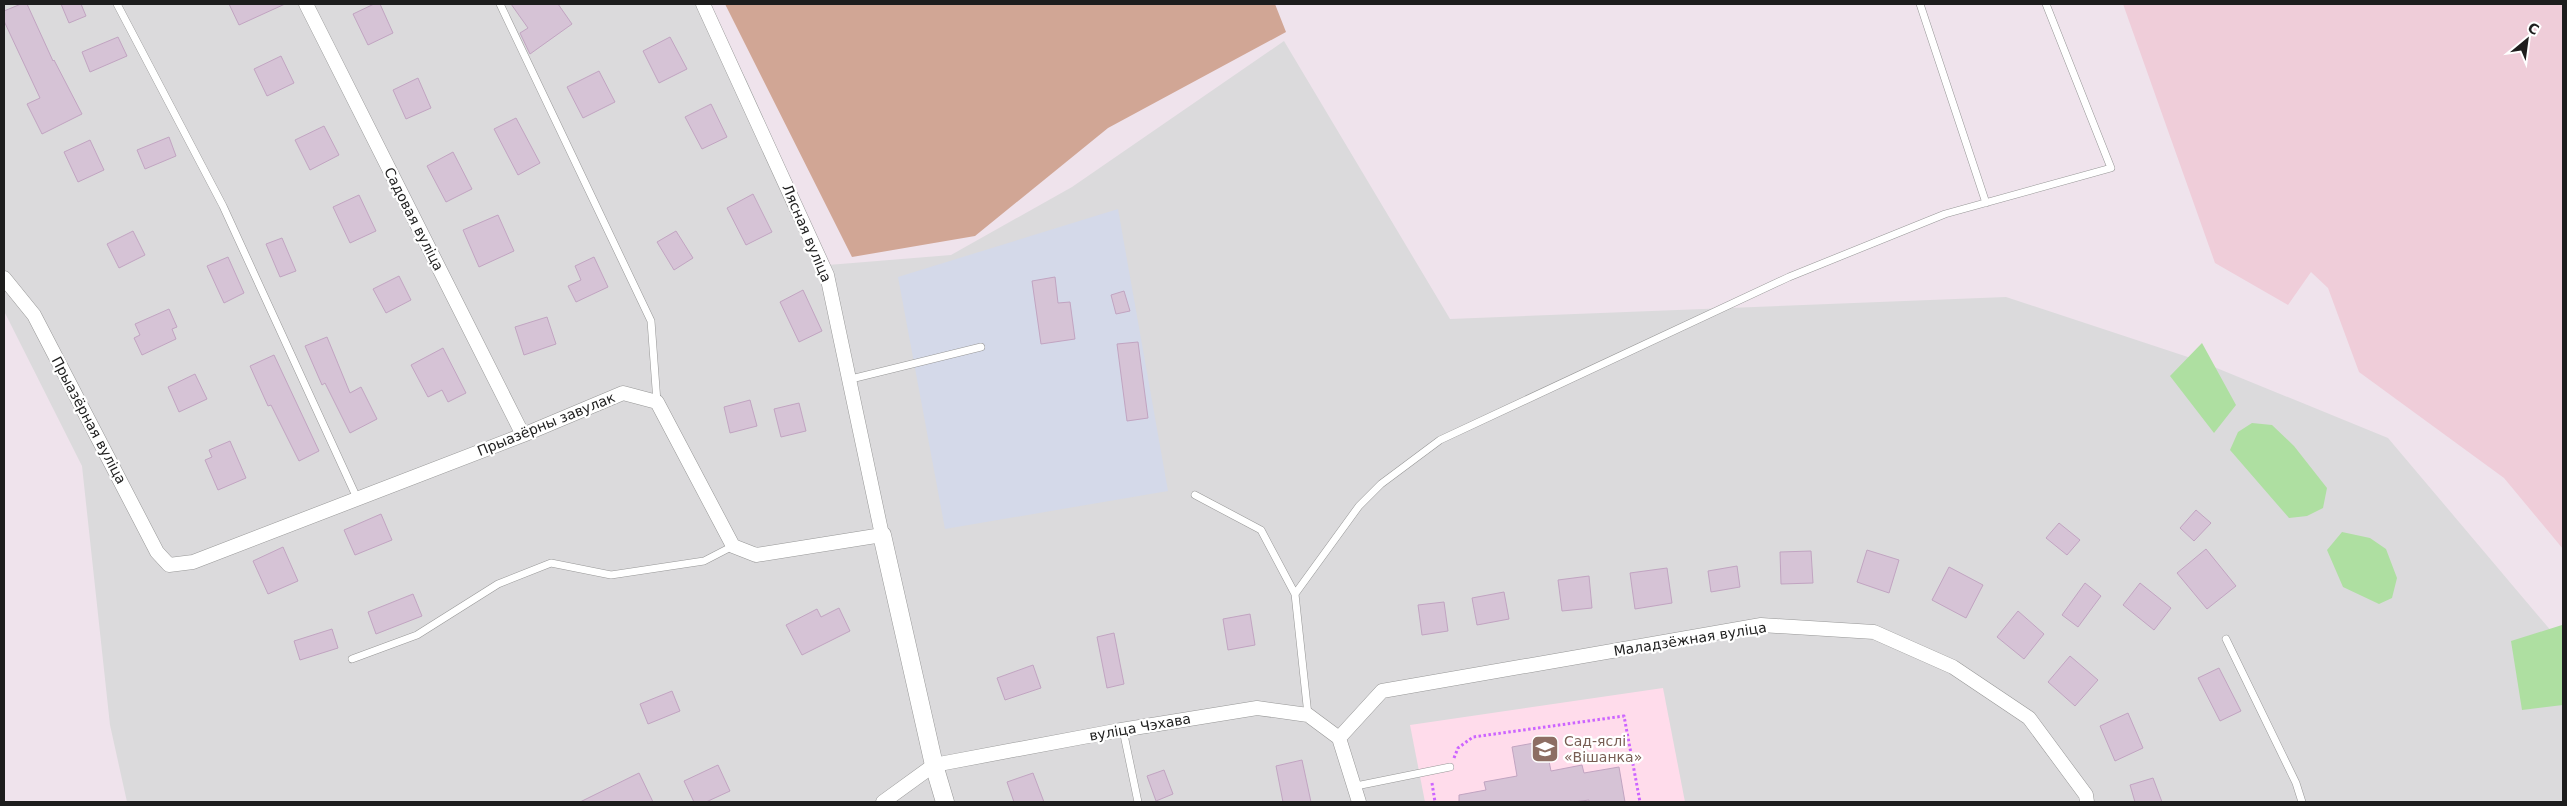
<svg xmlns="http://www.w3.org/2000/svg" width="2567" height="806" font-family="'DejaVu Sans',sans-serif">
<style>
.residential{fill:#dbdadc}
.industrial{fill:#d4d9e9}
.education{fill:#ffdceb}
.farmland{fill:#efcdd9}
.forest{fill:#d1a695}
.water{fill:#aedfa1}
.building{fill:#d6c3d6;stroke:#c1a4c1}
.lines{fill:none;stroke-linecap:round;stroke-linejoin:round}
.service-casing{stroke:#979797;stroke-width:8}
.minor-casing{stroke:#979797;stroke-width:15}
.tertiary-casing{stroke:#979797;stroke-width:19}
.path{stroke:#cc64ff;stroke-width:3;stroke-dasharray:2.5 2.5;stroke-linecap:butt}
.service{stroke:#fff;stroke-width:7}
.minor{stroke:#fff;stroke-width:14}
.tertiary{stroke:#fff;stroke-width:18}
.labels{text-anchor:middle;stroke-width:4.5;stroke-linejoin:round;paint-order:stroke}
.street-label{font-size:14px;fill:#1d1d1d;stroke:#fff}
.education-label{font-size:14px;fill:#785e54;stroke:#fff;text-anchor:start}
</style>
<rect width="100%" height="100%" fill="#efe3ec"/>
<!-- residential -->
<path class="residential" d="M4,4h701l42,77 81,184 123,-10 121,-68 212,-146 166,278 556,-22 191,63 191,78 175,207v157h-2436l-17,-77 -28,-259 -78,-155z"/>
<!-- industrial -->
<path class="industrial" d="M1118,209l50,282 -223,38 -47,-252z"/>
<!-- education -->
<path class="education" d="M1663,688l22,114h-260l-15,-77z"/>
<!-- farmland -->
<path class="farmland" d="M2123,4h440v545l-59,-71 -145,-106 -31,-84 -17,-16 -23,33 -73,-42z"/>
<!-- forest -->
<path class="forest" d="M725,4h550l11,28 -178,96 -133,108 -123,21z"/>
<!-- water -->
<path class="water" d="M2202,343l34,62 -22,28 -44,-57z
M2252,423l20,2 22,21 33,42 -4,20 -16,8 -18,2 -59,-68 8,-18z
M2342,532l28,6 16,11 11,29 -5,20 -13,6 -36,-17 -16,-37z
M2562,625l1,80 -41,5 -11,-69z"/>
<!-- building -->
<path class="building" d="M21,4h6l26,57 1,-1 28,54 -40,20 -15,-30 13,-6 -36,-77v-10z
M61,4h20l5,12 -17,7z
M229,4h56l-46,21z
M374,4h6l13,29 -25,12 -15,-31z
M511,4h47l14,20 -42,30 -10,-21 8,-5z
M118,37l9,19 -37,16 -8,-20z
M670,37l17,32 -28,14 -16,-32z
M281,56l13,27 -27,13 -13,-27z
M599,71l16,31 -32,16 -16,-31z
M418,78l13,30 -25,11 -13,-29z
M711,104l16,33 -25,12 -17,-32z
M516,118l24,45 -22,12 -24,-46z
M324,126l15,29 -29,15 -15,-30z
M169,137l7,19 -31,13 -8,-19z
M90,140l14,30 -26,12 -14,-30z
M453,152l19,37 -26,13 -19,-36z
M753,194l19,38 -26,13 -19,-37z
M359,195l17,36 -26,12 -17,-36z
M498,215l16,36 -35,16 -16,-37z
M133,231l12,24 -26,13 -12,-24z
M676,231l17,27 -19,12 -17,-28z
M282,238l14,33 -16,6 -14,-33z
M228,257l16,36 -20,10 -17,-37z
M594,257l14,30 -32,15 -8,-16 13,-6 -6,-14z
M399,276l12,24 -25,13 -13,-24z
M1055,277l3,26 12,-1 5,37 -34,5 -9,-63z
M803,290l19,41 -23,11 -19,-40z
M1124,291l6,20 -14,3 -5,-19z
M169,309l8,18 -5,2 4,10 -34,16 -8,-17 6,-3 -5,-11z
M547,317l9,27 -32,11 -9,-28z
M327,337l23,56 11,-6 16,32 -27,14 -25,-50 -3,2 -17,-39z
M1138,342l10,76 -21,3 -10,-77z
M443,348l23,45 -18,9 -6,-12 -14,7 -17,-32z
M274,355l45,96 -20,10 -28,-56 -3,1 -18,-40z
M195,374l12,25 -28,13 -11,-25z
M750,400l7,26 -27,7 -6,-26z
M799,403l7,28 -25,6 -7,-28z
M230,441l16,37 -28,12 -13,-30 7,-3 -3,-7z
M2196,510l15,13 -17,18 -14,-13z
M381,514l11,26 -37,15 -11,-25z
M2059,523l21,17 -13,15 -21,-17z
M283,547l15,34 -30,13 -15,-33z
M2206,549l30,37 -29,23 -30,-36z
M1867,550l32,10 -10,33 -32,-11z
M1811,551l2,32 -32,1 -1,-32z
M1737,566l3,21 -29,5 -3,-21z
M1949,567l34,18 -17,33 -34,-18z
M1667,568l5,35 -37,6 -5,-36z
M1589,576l3,32 -30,3 -4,-31z
M2085,583l16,13 -23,31 -16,-12z
M2140,583l31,25 -17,22 -31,-25z
M1504,592l5,27 -32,6 -5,-27z
M413,594l9,22 -46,18 -8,-22z
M1444,602l4,29 -26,4 -4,-30z
M839,608l11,23 -48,24 -16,-30 31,-16 4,8z
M2018,611l26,23 -20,25 -27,-22z
M1250,614l5,31 -27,5 -5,-31z
M332,629l6,19 -38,12 -6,-19z
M1114,633l10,51 -17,4 -10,-51z
M2070,656l28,24 -23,26 -27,-24z
M1033,665l8,23 -36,12 -8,-22z
M2219,668l22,43 -21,10 -22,-43z
M672,691l8,20 -32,13 -8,-20z
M2128,713l15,35 -28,13 -15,-35z
M1545,741l6,30 31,-6 2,8 35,-6 6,35h-36v-2l-15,2h-115v-7l27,-5 -2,-8 33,-6 -5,-29z
M1302,760l9,42h-28l-7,-36z
M718,765l12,26 -24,11h-12l-10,-21z
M1164,770l9,24 -17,7 -9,-25z
M639,773l14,29h-73z
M1033,773l11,29h-30l-7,-20z
M2153,778l9,24h-27l-5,-17z"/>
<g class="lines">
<!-- service casing -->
<g class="service-casing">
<path id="service" d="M117,4l106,202 134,292
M500,4l151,317 6,81
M1920,4l66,199
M851,379l130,-32
M1195,495l66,35 34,64 13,121
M1295,594l64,-88 22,-22 59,-44 349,-163 156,-63 166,-46 -65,-164
M2226,639l70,144 6,19
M352,659l65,-24 81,-51 53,-21 60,12 93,-14 29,-15
M1123,730l15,72
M1356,786l94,-19"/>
</g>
<!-- minor casing -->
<g class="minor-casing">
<path id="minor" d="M306,4l217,431
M4,278l30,37 123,237 12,13 24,-3 330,-127 100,-42 34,9 76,144 23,9 126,-20 -55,-260 -124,-271
M1339,738l43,-47 379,-66 113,7 79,35 76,51 57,77 1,7
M1339,738l20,64
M883,802l51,-37 181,-34 142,-23 51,7 31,23"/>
</g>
<!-- tertiary casing -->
<g class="tertiary-casing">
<path id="tertiary" d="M882,535l52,230 11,37"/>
</g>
<!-- path -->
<path class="path" d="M1454,758l4,-10 15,-11 151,-21 16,86
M1432,783l3,19"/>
<!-- service -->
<use href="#service" class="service"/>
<!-- minor -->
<use href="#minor" class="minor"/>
<!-- tertiary -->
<use href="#tertiary" class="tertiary"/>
</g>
<!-- icons -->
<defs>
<g id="school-square" transform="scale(1.4375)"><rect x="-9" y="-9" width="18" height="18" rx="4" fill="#8d6e63" stroke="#fff"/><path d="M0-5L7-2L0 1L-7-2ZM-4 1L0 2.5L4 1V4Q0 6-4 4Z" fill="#fff"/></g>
</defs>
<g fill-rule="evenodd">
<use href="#school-square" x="1545" y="749"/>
</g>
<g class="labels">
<!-- street labels -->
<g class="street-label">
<text transform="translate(414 219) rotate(63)" y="5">Садовая вуліца</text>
<text transform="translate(807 233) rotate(67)" y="5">Лясная вуліца</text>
<text transform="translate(89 420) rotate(62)" y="5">Прыазёрная вуліца</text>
<text transform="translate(546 424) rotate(-22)" y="5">Прыазёрны завулак</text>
<text transform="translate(1690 639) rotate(-9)" y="5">Маладзёжная вуліца</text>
<text transform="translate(1140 727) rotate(-10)" y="5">вуліца Чэхава</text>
</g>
<!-- education labels -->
<g class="education-label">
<text x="1564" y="746">Сад-яслі<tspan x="1564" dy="16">«Вішанка»</tspan></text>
</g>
</g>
<!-- border -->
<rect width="2567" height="806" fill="none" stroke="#1d1d1d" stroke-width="10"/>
<!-- north arrow -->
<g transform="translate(2527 40) rotate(29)" stroke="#ffffff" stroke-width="4" paint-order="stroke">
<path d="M0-4L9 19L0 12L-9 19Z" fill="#1d1d1d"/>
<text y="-8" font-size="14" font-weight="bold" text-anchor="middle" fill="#1d1d1d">С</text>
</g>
</svg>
